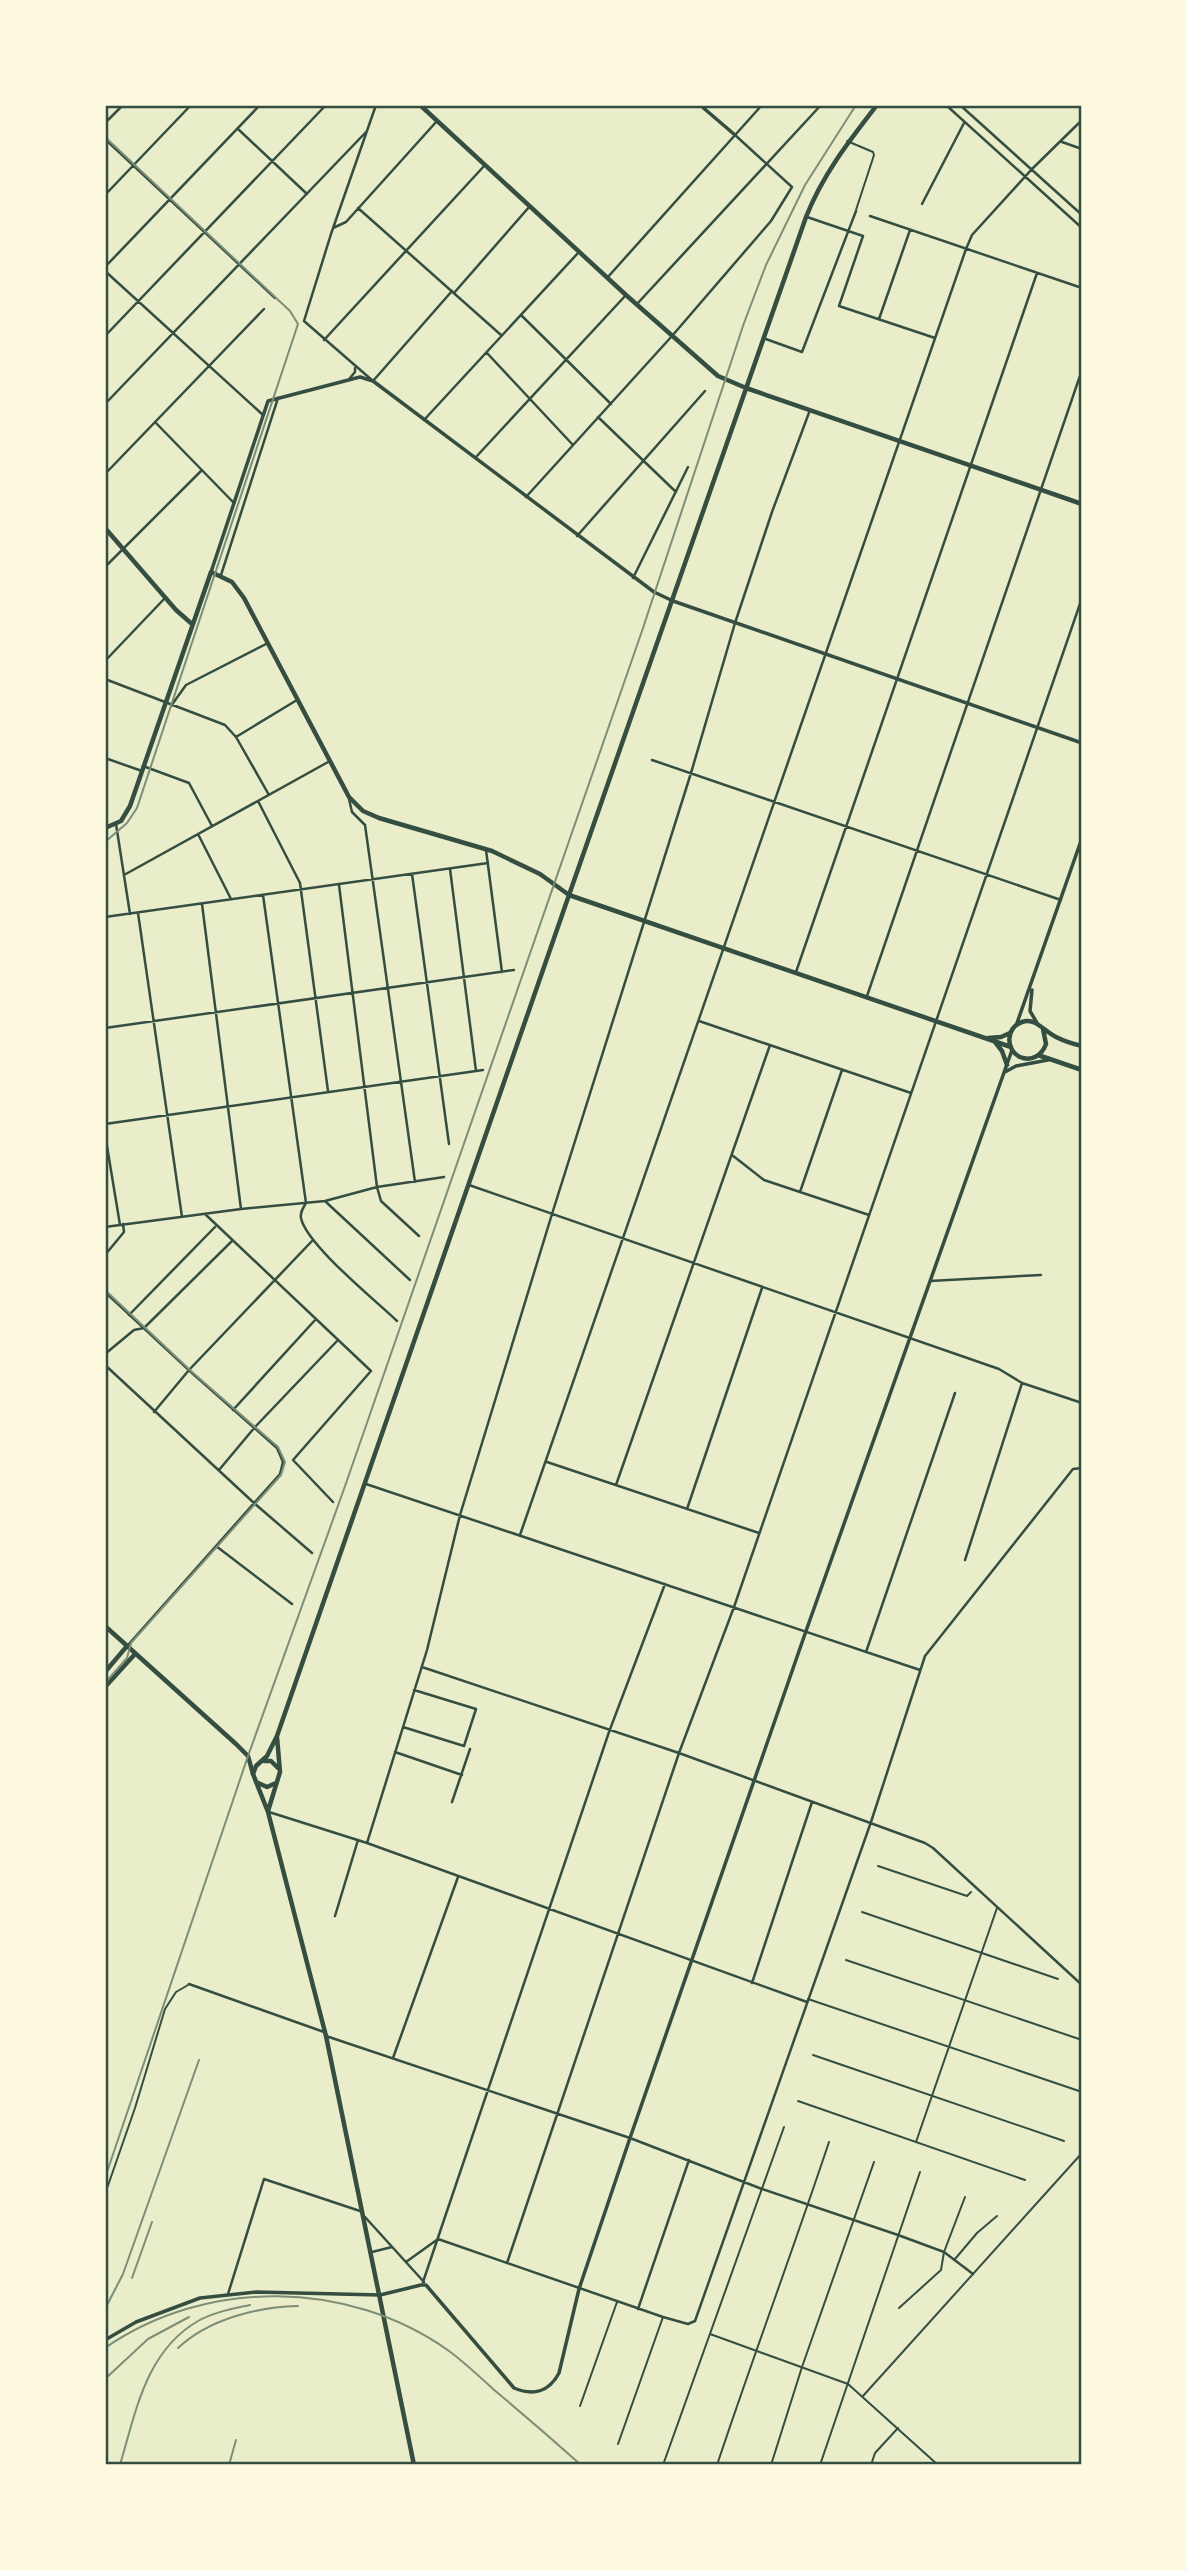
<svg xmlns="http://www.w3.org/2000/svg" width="1187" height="2570" font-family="Arial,sans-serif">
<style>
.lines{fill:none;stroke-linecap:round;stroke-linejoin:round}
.service{stroke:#344e41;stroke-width:2}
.minor{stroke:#344e41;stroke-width:2.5}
.tertiary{stroke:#344e41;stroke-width:3.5}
.secondary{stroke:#344e41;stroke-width:4.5}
.primary{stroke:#344e41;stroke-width:4.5}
.tram{stroke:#7c8e77;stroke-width:2}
.rail{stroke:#7c8e77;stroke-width:2}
.neatline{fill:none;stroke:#344e41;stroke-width:2.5}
</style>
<rect width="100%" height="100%" fill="#e9edc9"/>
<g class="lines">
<!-- service -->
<path class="service" d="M847,141l26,11 1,3 -18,55
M878,1866l89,30 4,-4
M862,1912l196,67
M846,1960l236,80
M808,1999l274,93
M813,2055l251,86
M798,2101l227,79
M916,2142l81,-234
M105,2194l30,-86 30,-99 11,-17 12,-7
M955,2259l22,-26 20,-17
M899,2308l42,-38 3,-18 21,-55
M710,2334l138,50 90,81
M863,2396l219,-243
M580,2406l37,-104
M618,2444l45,-127
M663,2465l121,-338
M717,2465c36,-108 76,-215 112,-323
M771,2465l31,-98 72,-205
M820,2465l100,-293
M871,2465l4,-12 23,-25"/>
<!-- minor -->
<path class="minor" d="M376,105l-45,129 -27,87 69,60 79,-90
M946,105l136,123
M960,105l122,110
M105,123l18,-18
M238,129l69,65
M105,139l170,159
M1062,142l20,7
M105,195l86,-90
M922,204l42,-81
M358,208l143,127
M870,216l212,72
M807,217l56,19 -24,70 96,32
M333,228l13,-6 91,-101
M105,267l155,-162
M105,271l158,144
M607,278l155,-173
M454,293l76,-87
M637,304l184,-199
M521,315l90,89
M879,319l31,-89
M105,336l221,-231
M763,338l39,14 54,-141
M324,340l161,-175
M487,353l86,92
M350,378l5,-6v-4
M105,404l262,-273
M598,417l78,75
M424,420l154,-167
M155,422l78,80
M476,457l150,-162
M105,474l159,-165
M526,497l146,-161 99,-115 21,-34 -57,-52
M577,536l128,-145
M105,567l97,-97
M221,575l57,-177
M633,578l55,-111
M105,661l60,-63
M105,679l120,46 11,12 33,58
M171,706l15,-21 82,-42
M236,737l61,-37
M105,758l37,13
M652,760l409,140
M143,766l46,17 23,43
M349,799l3,13 13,13 50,357
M258,801l42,82 28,208
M116,824l14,90
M198,834l33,65
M486,850l16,122
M450,869l26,202
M412,874l37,270
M124,875l206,-114
M339,885l38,302 4,14 38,35
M263,895l43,308c-3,5 -6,9 -5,15 5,26 74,82 96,103
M202,904l39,305
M138,913l44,304
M105,917l383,-54
M796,972l241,-699
M867,996l215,-626
M699,1021l212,72
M105,1028l409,-58
M105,1124l378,-54
M105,1134l15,91
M732,1155l32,25 105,35
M469,1185l530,184 23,14 60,20
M800,1192l42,-122
M326,1202l84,78
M205,1214l166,157 -78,89 40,42
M105,1227l136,-18 84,-8 52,-14 67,-10
M105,1255l19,-23 -1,-8
M930,1281l111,-6
M105,1292l87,81 85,75 6,14 -3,12 -152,171
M129,1315l86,-88
M105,1354l29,-24 10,-2 88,-87
M105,1365l149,138 58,50
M233,1410l83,-91
M154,1412l35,-42 123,-129
M547,1462l212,71
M219,1470l36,-43 82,-86
M366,1484l554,186
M616,1485l154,-440
M687,1509l75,-221
M520,1535l446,-1286 6,-14 60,-66 50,-49
M216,1546l76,58
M965,1560l57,-177
M866,1652l89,-259
M422,1667l257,86 246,90 8,5 149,137
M403,1727l61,19 12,-37 -62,-19
M395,1752l67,23
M452,1802l18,-53
M269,1812l98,31 440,159
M367,1843l60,-193 33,-135 92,-301 139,-441 44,-150 37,-111 38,-102
M335,1916l23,-76
M752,1983l60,-181
M189,1984l135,48
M326,2036l304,102 132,51 136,46 46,17 29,22
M393,2058l65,-181
M365,2217l59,65
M372,2252l20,-5
M406,2262l32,-23 225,78 25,7 7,-3 176,-499 54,-166 148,-187 9,-1
M507,2263l172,-510 55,-146 348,-1009
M423,2282l186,-550 56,-148
M228,2294l36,-115 96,32
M638,2309l51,-149"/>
<!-- tertiary -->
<path class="tertiary" d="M700,105l35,30
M211,572l57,-171 92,-24 13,4 281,211 19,9 409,142
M1032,990l-2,21 7,12
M1017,1023l65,-185
M1005,1072l11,-6 32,-6
M105,2340l31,-18 64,-24 57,-6 123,3 41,-10h5l88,103c19,8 35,4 45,-15l20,-84 51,-151 176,-507 206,-581"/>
<!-- secondary -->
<path class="secondary" d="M420,105l206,190 92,81 28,12 336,116
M105,528l71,82 16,14
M105,828l16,-7 9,-15 81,-234 21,10 12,16 105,199 14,14 16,7 113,33 48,23 29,21 237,-678c17,-43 43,-76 71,-112
M105,1626l131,118 12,12 5,18
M105,1672l22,-26
M105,1687l30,-33"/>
<!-- primary -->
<path class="primary" d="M1043,1029l3,15c-4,11 -14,18 -26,13 -15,-7 -14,-30 2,-35 3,-1 8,-1 11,0 8,3 15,11 23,15 8,4 17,7 26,9
M988,1038l13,-1 9,-4
M995,1042l7,9 5,14
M1038,1055l44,15
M264,1761h7l7,7
M256,1782l11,5 9,-4
M268,1811l12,-39 -3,-35
M414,2465l-88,-429 -58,-224 -15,-38 3,-8 11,-10 10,-20 292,-841 442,152"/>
<!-- tram -->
<path class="tram" d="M105,137l185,174 8,13 -161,484 -10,15 -22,19
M105,1290l87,82 86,75 7,15 -4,13 -150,168 -4,15 -22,25"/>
<!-- rail -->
<path class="rail" d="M105,2178l143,-422 96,-267 298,-858 102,-308 22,-58 39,-80 51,-80
M132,2278l20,-56
M105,2309l18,-35 76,-214
M105,2348c101,-70 243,-69 344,3 15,11 30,25 44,38 30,25 59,50 88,76
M178,2348c31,-29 79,-41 120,-42
M105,2379l43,-40 41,-22
M120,2465c16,-54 26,-114 78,-144 16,-9 34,-12 52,-16
M229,2465l7,-25"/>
</g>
<!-- border -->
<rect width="1187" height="2570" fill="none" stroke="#fefae0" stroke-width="214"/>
<rect x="107" y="107" width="973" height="2356" class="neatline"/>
</svg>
